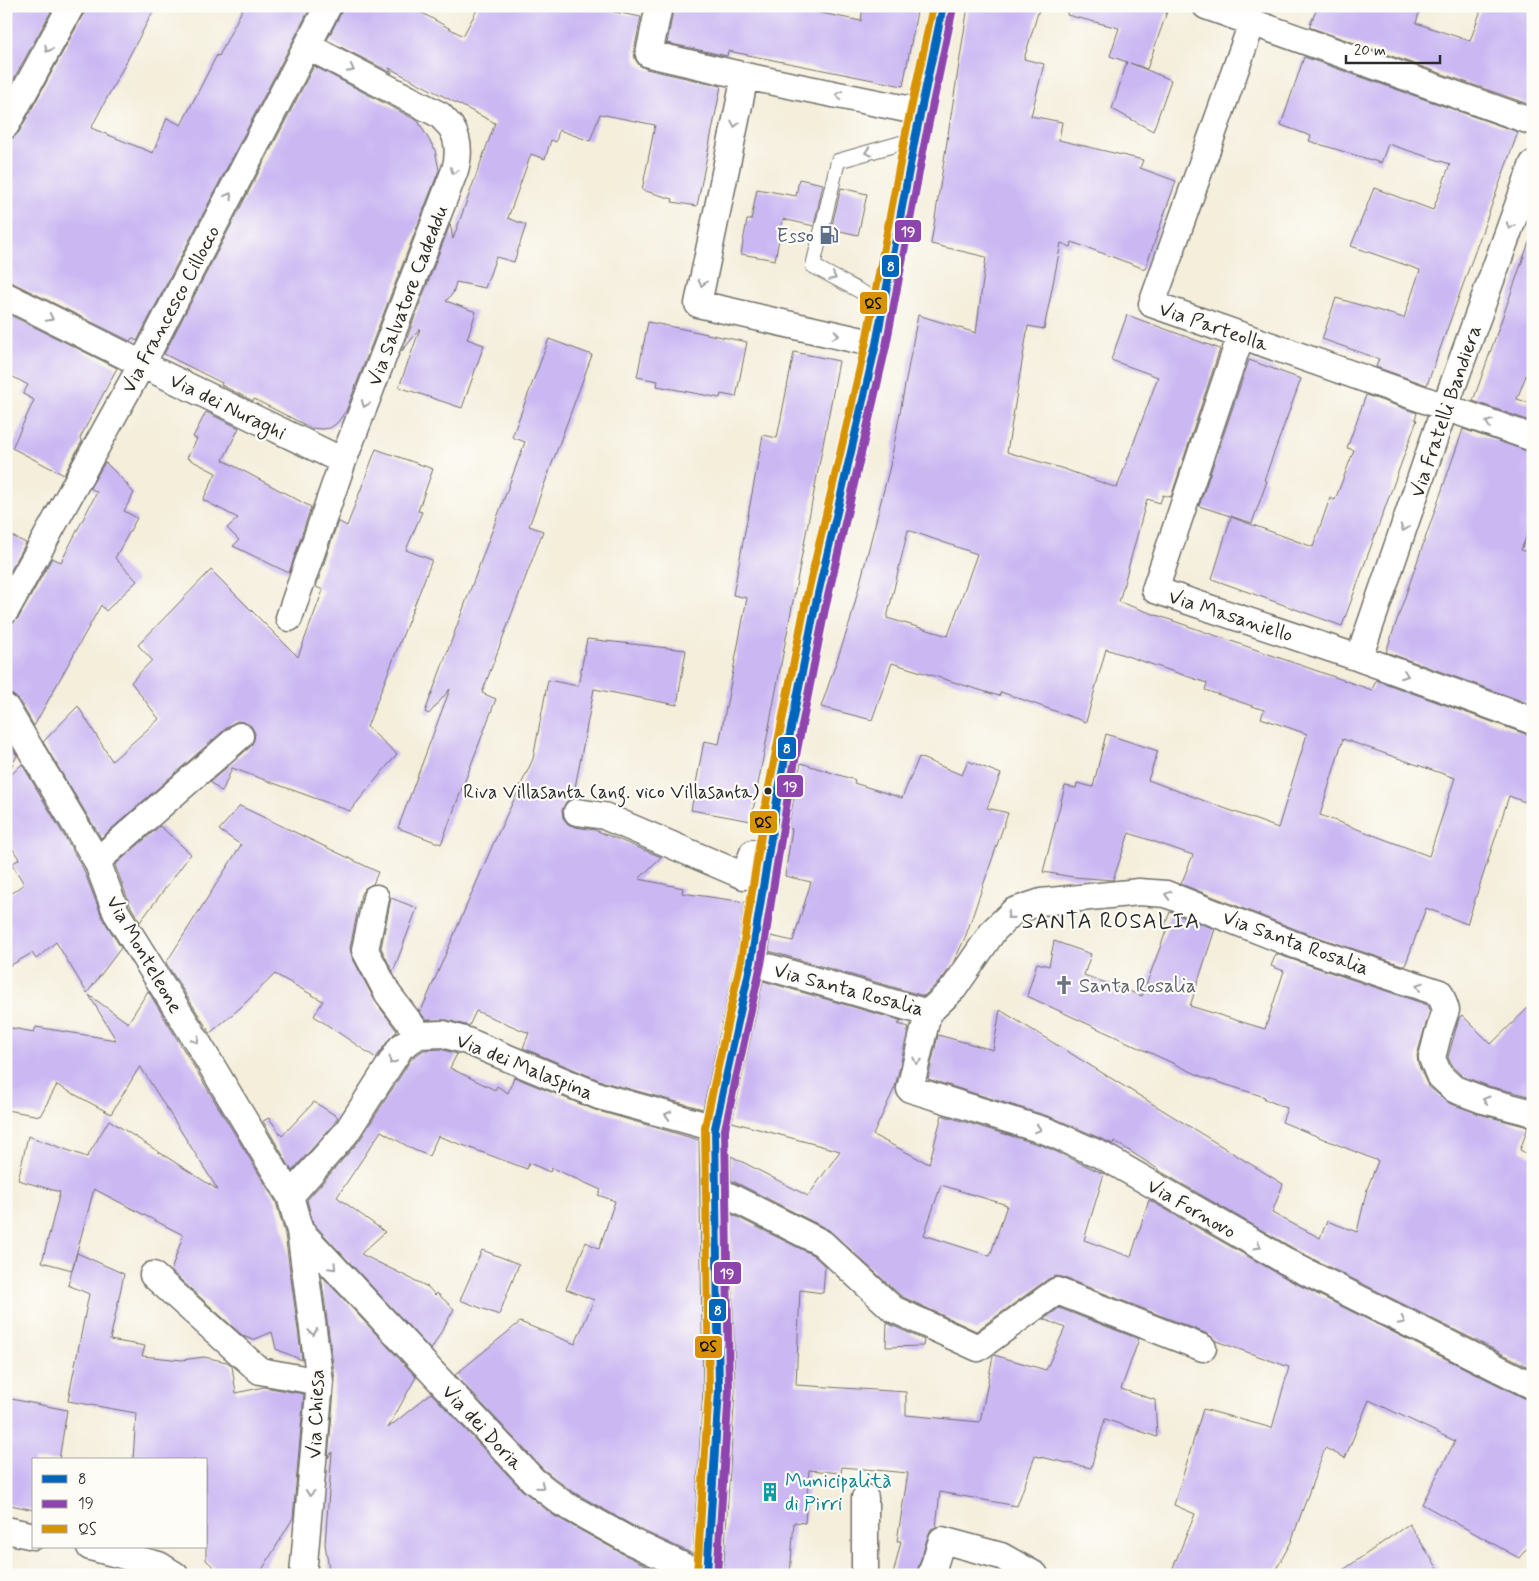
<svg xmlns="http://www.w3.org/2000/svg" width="1539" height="1581" font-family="Mynerve,sans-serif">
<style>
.building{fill:#cbb8f3;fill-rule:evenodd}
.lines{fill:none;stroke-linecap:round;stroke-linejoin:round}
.service-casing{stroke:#716f69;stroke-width:16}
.minor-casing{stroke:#716f69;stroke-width:29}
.tertiary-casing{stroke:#716f69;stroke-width:30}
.service{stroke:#fff;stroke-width:14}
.minor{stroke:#fff;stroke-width:26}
.tertiary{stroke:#fff;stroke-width:28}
.bus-1-casing{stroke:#fdfcf7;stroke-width:11}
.bus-2-casing{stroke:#fdfcf7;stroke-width:11}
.bus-3-casing{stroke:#fdfcf7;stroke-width:11}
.bus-1{stroke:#0065bd;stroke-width:8}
.bus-2{stroke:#8e44ad;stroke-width:8}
.bus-3{stroke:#d89406;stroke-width:8}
.oneway{stroke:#a0a0a0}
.bus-dot{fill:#2b2b2b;stroke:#fdfcf7;stroke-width:2}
.labels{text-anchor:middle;stroke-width:4.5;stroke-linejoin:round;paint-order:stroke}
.bus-label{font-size:19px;fill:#2b2b2b;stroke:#fdfcf7;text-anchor:end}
.service-label{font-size:20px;fill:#4e5e75;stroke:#fdfcf7;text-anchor:end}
.street-label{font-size:20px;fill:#2b2b2b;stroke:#fdfcf7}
.worship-label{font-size:20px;fill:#5b616d;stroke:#fdfcf7;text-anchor:start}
.culture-label{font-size:20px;fill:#0d838f;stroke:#fdfcf7;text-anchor:start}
.quarter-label{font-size:22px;letter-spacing:1px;fill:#2b2b2b;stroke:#fdfcf7}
.line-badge{stroke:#fdfcf7;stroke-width:2}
.badge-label{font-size:14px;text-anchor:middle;font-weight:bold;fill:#fff}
.pale-badge-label{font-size:14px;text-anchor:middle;font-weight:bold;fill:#111}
</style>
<rect width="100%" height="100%" fill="#fdfcf7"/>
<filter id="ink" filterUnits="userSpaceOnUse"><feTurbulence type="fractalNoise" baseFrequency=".02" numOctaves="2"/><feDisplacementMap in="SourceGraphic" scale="10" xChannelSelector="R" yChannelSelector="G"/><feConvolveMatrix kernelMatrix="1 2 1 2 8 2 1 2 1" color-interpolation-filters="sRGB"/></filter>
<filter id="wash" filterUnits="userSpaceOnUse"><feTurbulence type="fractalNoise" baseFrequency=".0096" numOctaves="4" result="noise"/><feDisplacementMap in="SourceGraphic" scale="20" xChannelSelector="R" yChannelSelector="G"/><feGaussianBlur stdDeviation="1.12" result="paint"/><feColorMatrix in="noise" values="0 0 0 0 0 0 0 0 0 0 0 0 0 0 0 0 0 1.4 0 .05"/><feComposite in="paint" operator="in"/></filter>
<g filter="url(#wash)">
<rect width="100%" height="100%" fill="#f4eedb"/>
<g id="blocks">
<!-- building -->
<path class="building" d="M6,6h48l-48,87z
M86,6h70l-65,122 62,25 14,-35 14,7 36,-70 2,1 25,-50h67l-174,335 -5,-3 -2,3 -117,-58 -7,-2v-141l7,-2 6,-6 65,-119z
M343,6h67l53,30 16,-30h104l58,11 -7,34 1,8 4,6 7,4 75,17 -24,120 -25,-4 1,-3 -31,-9 13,-65 -55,-11 -10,27 -31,-11 -3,12 -5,-2 -6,19 -14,-5 -23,64 18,7 -12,37 -18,-5 -11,31 -29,-6 -3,11 -7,8 30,11 -9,27 17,6 -22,63 -63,-21 21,-58 -18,22 48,-127 3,15 42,-116 -106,-55 3,5 -65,-33 14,-27z
M674,6h112l75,15 2,-15h55l-15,80 -175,-35 -1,5 -60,-13z
M968,6h72l-16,53 20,5 -13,52 31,6 -3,18 84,20 -3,8 36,13 -31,88 -73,-27 -1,5 -10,-4 -17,86 -16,-3 -21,126 57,17 53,19 41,-111 -47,-17 16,-45 93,34 -49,148 -8,-2 -3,8 -13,-4 -28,103 253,88 4,-10 152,55 5,1v69l-24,-9 -42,128 -41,-16 -21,58 -105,-35 -119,-47 12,-29 -64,-22 -16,47 -40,-3 -30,-5 22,-86 11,2 1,-5 16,4 13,-53 52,17 -10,29 130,48 29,-94 -46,-16 3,-8 -59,-20 2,-7 -101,-34 -20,73 -85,-30 -2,4 -107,-33 -20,57 -51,-13 29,-85 40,-156 28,-151 58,18 10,-76 -55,-13zM908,530l69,24 -29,82 -61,-18zM1343,739l112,39 -26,78 -109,-41z
M1068,6h101l-22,63 -17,-6 41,17 -18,51 -41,-22 15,-47 -17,-6 9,-28 -52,-13z
M1318,6h103l-5,17 54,18 11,-31 4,1 2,-5h46v84l-5,14 -219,-77z
M1304,57l214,75 -91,253 -51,-18 3,-8 -57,-20 14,-41 68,20 16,-48 -69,-24 23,-58 59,22 17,-46 -62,-20 -7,19 -72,-22 2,-5 -30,-11z
M314,66l104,55 17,29 4,20 -93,241 -9,12 -7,5 -8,1 -11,-1 -57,-29 -1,2 -32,-16 1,-2 -58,-29z
M799,179l24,5 -9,42 -31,-7 -8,41 -34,-6 6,-34h4l6,-31 39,7z
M841,188l26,6 -9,41 -27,-6z
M1529,242h4v115l-16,42 16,5v18l-60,-21z
M6,313l111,55 -37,70 2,3 -18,34 -52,-27 22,-48 -11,-6 5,-9 -22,-12z
M648,322l99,20 -11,55 -15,-3 -1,4 -63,-12 1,-5 -21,-4z
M549,339l43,16 -63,171 14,5 -61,162 14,6 -55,145 -43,-16 52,-139 -21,25 -4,-2 100,-270 -13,-5z
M794,352l45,9 -88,460 -60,-11 13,-69 15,3 28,-146 -14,-3 30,-160 14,3z
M1249,360l52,19 -37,101 3,1 -15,42 -53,-17z
M1366,395l51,18 -2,6 2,1 -75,206 -130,-47 19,-62 82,30 17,-49 5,2 19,-50 -7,-2z
M206,412l33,16 -16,32 88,47 -22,66 -56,-27 6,-6 -12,-12 11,-10 -35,-18 13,-27 -29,-15 10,-19 -4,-2z
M1463,429l70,24v67l-12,30 12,4v151l-147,-53z
M376,449l57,20 -15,42 4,1 -16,38 26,10 -65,167 30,27 -47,57 -118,-43 -10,24 -12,-10 40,-35 4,-7 1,-7 -4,-7 -7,-4 -7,-1 -7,4 -129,113 -58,-96 35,-36 34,55 47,-42 -28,-37 21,-22 -14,-15 73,-75 87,87 25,-67 -7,-3 22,-66 9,5z
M105,462l23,23 -1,1 7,7 -10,18 13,7 -22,40 22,23 -31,30 -5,-6 -67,121 -15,-26 -6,-5 -7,-2v-68l7,-2 6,-6 33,-59 9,4 36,-70 -7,-4z
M6,533l20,10 -20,36z
M587,639l99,11 -9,55 -83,-16 -21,109 -7,4 -4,8 1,8 5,6 7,3 20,3 66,27 -22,22 44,9 -1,5 63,9 -9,57 -33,150 -99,-27 -81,-34 6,-15 -53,-22 -7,15 -22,-6h-21l-8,-11 3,2 73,-169 39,-83 15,-79 30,6z
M6,738l11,18 -11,20z
M919,757l43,18 6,-14 33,13 -14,34 21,5 -43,125 -12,25 -10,15 -19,18 -155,-45 2,-15 22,5 18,-59 -26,-6 7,-47 -4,-1 11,-57 2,-8 54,17 -1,3 48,15z
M22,764l61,104 19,49 19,31 -34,45 -31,-51 -20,17 -4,-6 -26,15v-71l18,-13 -12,-20 7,-5 -13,-21v-58z
M240,806l138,66 -5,12 -8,4 -4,6 -11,54 2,9 23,44 22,30 -8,8 -13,19 -62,-42 9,-15 -48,-27 -35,34 -30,25 -44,-70 75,-118 -22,-15z
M160,826l31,28 -51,68 -10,-17 -15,-40z
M391,898l26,10 -24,64 -12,-24z
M1170,912l45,17 -25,77 75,23 19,-58 -13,-5 5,-12 152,51 2,5 -13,45 1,9 10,22 21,17 30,11 49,13 -8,23 13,7v212l-228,-114 -147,-85v-1l-44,-28 -1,3 -59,-26 -126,-39 10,-44 55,15 7,-40 283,174 -11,29 48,25 7,-17 30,11 10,-43 11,-28 -96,-39 5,-14 -23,-9 1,-2 -60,-19 -178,-82 10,-33 12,3 5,-25 37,13 -7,21 58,21 26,-70 -3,-1z
M763,981l139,40 -4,3 11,3 -14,60 -22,48 56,29 13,-49 102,31 60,28 -20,66 47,17 18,-57 142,81 235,118 7,2v140l-14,17 -97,-54 33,-63 -86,-41 -24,58 -20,-10 -34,94 -18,33h-103l25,-61 -21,-9 29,-96 69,19 17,-61 -73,-26 -8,-7 -146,-57 -6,-1 -8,3 -72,52 -75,-35 -72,-66 -98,-50v-24l77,40 32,-45 -108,-29zM941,1185l66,20 -17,51 -66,-21z
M148,991l128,211 9,32 17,126 -26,-11 -4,-17 -19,8 -10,-4 -72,-65 12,-36 -89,-46 -22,81 -30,-8 18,-70 -42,-12 10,-44 59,21 22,-37 109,70 -78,-124 -29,48 -54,-29 -17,31 -34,-6v-83l28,5 2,-5 80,13 -27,-45 39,28z
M1533,1003v94l-45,-11 -26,-10 -10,-10 -4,-9 11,-39 3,-3 29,29z
M441,1049l16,5 -7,14 45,22 2,-4 11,7 6,-16 81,33 104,30 4,250 -10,164 -56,-26 -67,-38 -27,-21 -88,-94 65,-53 55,22 19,-44 -28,-11 20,-47 13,7 16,-48 -17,-6 3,-5 -49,-22 -2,4 -21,-9 -2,6 -89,-33 -9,20 -15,-6 -33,-19 -44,66 48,35 -24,22 67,33 7,8 2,-2 17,16 -23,41 -118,-127 -6,-23 52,-59 53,-83 12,-8z
M314,1102l24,15 -4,7 -42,47 -29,-50 6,-3 13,18z
M731,1214l82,41 12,11 -2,27 -23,-3 -4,95 110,7v23l74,7 13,-66 1,-1 52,15 19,-42 -21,-9 15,-11 80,31 -18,50 34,11 2,37 -52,-18 -14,49 -56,-12 -18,50 -77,-14 -4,35 -5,2 -3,7 -12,39h-23l8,-34h-4l11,-68 -66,-6 -1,6 -32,-3 -4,53 -11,-1 -4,53h-67l12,-184z
M482,1250l37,14 -20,51 -39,-15z
M77,1253l47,21 -14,66 35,6 -3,10 40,4 22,-3 23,5 5,4 4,27 28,-6 40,7 -11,124 -34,57h-37l-16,-15v-100h-73l3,-47 -68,-12 21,-107 -21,-9z
M321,1275l95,102 -28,51 43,-35 91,97 31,25 70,39 43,21h-336l-5,-31 7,-92 -4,6 7,-78z
M887,1323l37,17 -1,6 -37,1z
M6,1398l61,12 -8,50h-25v50l-28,-6z
M1409,1524l33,51h-106z"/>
</g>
</g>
<g filter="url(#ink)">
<use href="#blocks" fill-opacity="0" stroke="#716f69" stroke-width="1"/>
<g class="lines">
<!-- service casing -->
<g class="service-casing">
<path id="service" d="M884,304l-71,-38 25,-105 77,-22"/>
</g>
<!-- minor casing -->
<g class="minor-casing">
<path id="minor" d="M659,6l-10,48 96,22 176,36
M1206,6l327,116
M1252,23l-100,281 381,134
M745,76l-47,228 178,40
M6,125l65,-119
M6,296l152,76 185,89
M1241,335l-86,255 204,68 174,63
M6,610l136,-246 186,-358
M289,618l54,-157 112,-291c4,-14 4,-30 -4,-43 -3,-4 -8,-8 -11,-12l-133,-69
M1359,658l86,-251 88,-243
M6,708l91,153 19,51 74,118 100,166 10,35 20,151 -17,193
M577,812l27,4 140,60 9,-23 15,7
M97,861l143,-125
M376,898l-11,52 23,44 31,41
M751,962l177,51
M928,1013l-18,76 139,43 54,24 195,112 235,118
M928,1013l26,-25 40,-58 20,-19 27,-9 98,-10 27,2 129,51 145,48 6,17 -8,24 -6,24 7,17 15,14 29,11 50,13
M715,1189l107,54 71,66 85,39 79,-57 146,57
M290,1196l56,-63 55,-86 18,-12 24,-1 24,7 132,55 116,32
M300,1231l233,249 29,23 68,38 72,34
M153,1275l107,96 60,11
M6,1530l28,6
M90,1547l69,18 16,10
M865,1575v-77
M931,1575l11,-35 59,16 34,19"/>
</g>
<!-- tertiary casing -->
<g class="tertiary-casing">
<path id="tertiary" d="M707,1575l12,-185 -4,-201v-61l36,-166 27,-168 37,-187 61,-263 39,-205 28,-133"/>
</g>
<!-- service -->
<use href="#service" class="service"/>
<!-- minor -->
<use href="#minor" class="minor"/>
<!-- tertiary -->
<use href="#tertiary" class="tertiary"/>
<!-- bus-1 casing -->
<g class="bus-1-casing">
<path id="bus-1" d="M707,1575l12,-185 -4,-262 36,-166 27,-168 37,-187 61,-263 39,-205 28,-133"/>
</g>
<!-- bus-2 casing -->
<g class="bus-2-casing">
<path id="bus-2" d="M717,1575l12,-185 -4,-261 36,-165 27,-168 37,-187 61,-263 39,-205 28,-133"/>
</g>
<!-- bus-3 casing -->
<g class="bus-3-casing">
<path id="bus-3" d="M697,1574l12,-184 -4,-263 36,-167 27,-168 37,-187 61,-263 39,-205 28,-131"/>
</g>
<!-- bus-1 -->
<use href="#bus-1" class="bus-1"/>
<!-- bus-2 -->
<use href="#bus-2" class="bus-2"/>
<!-- bus-3 -->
<use href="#bus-3" class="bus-3"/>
</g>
<!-- one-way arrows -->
<defs><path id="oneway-chevron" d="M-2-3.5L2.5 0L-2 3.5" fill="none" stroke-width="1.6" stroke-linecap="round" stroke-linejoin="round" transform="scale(1.25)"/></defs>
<g class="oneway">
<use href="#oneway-chevron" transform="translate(48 49) rotate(119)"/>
<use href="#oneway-chevron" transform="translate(351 69) rotate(28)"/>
<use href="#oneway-chevron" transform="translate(839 95) rotate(-169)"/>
<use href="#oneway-chevron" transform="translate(735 124) rotate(102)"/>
<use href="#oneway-chevron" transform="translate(868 152) rotate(164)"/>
<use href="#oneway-chevron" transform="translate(454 171) rotate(108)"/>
<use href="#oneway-chevron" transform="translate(229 196) rotate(-62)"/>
<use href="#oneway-chevron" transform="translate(1510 226) rotate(110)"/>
<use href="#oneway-chevron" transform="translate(833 277) rotate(28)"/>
<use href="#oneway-chevron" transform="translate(702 283) rotate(102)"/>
<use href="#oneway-chevron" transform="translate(50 318) rotate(27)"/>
<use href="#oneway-chevron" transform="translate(836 335) rotate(13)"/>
<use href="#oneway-chevron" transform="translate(365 404) rotate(111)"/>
<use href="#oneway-chevron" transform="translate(1489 423) rotate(-161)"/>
<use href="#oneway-chevron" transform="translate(1404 528) rotate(109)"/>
<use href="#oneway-chevron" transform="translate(1405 675) rotate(20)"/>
<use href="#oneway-chevron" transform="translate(1168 895) rotate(-165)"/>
<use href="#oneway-chevron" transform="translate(1010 916) rotate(139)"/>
<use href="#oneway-chevron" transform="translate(1419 986) rotate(-161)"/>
<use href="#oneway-chevron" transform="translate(196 1040) rotate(59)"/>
<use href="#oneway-chevron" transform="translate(392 1061) rotate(122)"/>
<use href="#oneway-chevron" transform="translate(917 1061) rotate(103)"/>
<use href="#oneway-chevron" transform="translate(1486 1100) rotate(-164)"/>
<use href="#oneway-chevron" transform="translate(668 1115) rotate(-165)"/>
<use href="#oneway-chevron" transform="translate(1038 1129) rotate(17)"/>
<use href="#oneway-chevron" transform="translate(1258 1246) rotate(30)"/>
<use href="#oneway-chevron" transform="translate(333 1267) rotate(47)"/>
<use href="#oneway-chevron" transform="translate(1402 1321) rotate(27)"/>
<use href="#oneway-chevron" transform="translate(313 1332) rotate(82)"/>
<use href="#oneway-chevron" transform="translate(541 1486) rotate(39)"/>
<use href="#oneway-chevron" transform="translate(310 1493) rotate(95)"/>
</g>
</g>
<!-- icons -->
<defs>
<g id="fuel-bare" transform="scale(1.5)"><path d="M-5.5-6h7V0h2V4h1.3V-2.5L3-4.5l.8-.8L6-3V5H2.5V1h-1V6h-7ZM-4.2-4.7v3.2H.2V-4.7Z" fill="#5c6f8a" stroke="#fdfcf7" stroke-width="2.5" paint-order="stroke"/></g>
<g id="church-bare" transform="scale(1.5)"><path d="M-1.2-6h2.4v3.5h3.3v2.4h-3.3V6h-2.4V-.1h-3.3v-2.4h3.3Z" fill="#6b7280" stroke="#fdfcf7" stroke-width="2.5" paint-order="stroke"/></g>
<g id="building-bare" transform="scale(1.5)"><path d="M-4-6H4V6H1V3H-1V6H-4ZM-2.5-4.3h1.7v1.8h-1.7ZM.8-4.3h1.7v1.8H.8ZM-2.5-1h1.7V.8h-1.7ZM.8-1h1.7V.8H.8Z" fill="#0f9aa8" stroke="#fdfcf7" stroke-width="2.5" paint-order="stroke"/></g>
</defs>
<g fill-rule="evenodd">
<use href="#fuel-bare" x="829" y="235"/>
<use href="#church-bare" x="1064" y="985"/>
<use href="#building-bare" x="770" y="1492"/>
</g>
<!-- markers -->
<circle class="bus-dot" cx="768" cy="791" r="4.5"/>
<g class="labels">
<!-- bus labels -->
<g class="bus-label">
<text x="759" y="798">Riva Villasanta (ang. vico Villasanta)</text>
</g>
<!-- service labels -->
<g class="service-label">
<text x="814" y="242">Esso</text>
</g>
<!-- street labels -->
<g class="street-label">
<text transform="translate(407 295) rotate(-69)" y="7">Via Salvatore Cadeddu</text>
<text transform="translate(170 309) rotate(-62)" y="7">Via Francesco Cillocco</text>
<text transform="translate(1214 326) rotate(19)" y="7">Via Parteolla</text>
<text transform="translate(228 406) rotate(26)" y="7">Via dei Nuraghi</text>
<text transform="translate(1445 411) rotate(-71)" y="7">Via Fratelli Bandiera</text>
<text transform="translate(1231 615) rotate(18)" y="7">Via Masaniello</text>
<text transform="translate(1296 942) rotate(20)" y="7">Via Santa Rosalia</text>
<text transform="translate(145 954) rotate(60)" y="7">Via Monteleone</text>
<text transform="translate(849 989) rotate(15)" y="7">Via Santa Rosalia</text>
<text transform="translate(525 1066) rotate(22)" y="7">Via dei Malaspina</text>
<text transform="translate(1192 1208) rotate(30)" y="7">Via Fornovo</text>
<text transform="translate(315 1414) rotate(-88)" y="7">Via Chiesa</text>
<text transform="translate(483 1427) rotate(47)" y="7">Via dei Doria</text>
</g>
<!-- worship labels -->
<g class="worship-label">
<text x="1079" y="992">Santa Rosalia</text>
</g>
<!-- culture labels -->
<g class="culture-label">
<text x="785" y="1487">Municipalità<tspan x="785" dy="23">di Pirri</tspan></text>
</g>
<!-- quarter labels -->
<g class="quarter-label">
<text x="1111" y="928">SANTA ROSALIA</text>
</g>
</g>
<g class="line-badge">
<rect x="894" y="219" width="28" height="24" rx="5" fill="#8e44ad"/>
<rect x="881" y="254" width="19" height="24" rx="5" fill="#0065bd"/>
<rect x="859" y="291" width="29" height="24" rx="5" fill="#d89406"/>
<rect x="777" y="736" width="20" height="24" rx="5" fill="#0065bd"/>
<rect x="776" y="774" width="28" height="24" rx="5" fill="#8e44ad"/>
<rect x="749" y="810" width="29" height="24" rx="5" fill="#d89406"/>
<rect x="713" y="1261" width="29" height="24" rx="5" fill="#8e44ad"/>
<rect x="708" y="1298" width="19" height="24" rx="5" fill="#0065bd"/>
<rect x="694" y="1335" width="29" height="24" rx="5" fill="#d89406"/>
</g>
<g class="badge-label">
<text x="908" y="236">19</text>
<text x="891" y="271">8</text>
<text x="787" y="753">8</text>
<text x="790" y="791">19</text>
<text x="727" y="1278">19</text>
<text x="718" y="1315">8</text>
</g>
<g class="pale-badge-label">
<text x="873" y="308">QS</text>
<text x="763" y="827">QS</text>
<text x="708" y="1351">QS</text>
</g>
<!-- margin -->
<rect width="1539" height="1581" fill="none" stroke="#fdfcf7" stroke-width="25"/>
<!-- legend -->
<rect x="32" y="1458" width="175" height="90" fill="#fdfcf7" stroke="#a9a8a5"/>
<rect x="42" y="1475" width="25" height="8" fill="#0065bd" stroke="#a9a8a5"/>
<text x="78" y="1484" font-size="15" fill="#2b2b2b">8</text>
<rect x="42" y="1500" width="25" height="8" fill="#8e44ad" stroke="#a9a8a5"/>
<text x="78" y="1508" font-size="15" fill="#2b2b2b">19</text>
<rect x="42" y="1525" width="25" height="8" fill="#d89406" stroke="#a9a8a5"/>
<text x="78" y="1534" font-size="15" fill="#2b2b2b">QS</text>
<!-- scale -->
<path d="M1346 55v8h94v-8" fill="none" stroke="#2b2b2b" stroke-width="2.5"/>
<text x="1354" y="55" font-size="15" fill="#2b2b2b" stroke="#fdfcf7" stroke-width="4" paint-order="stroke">20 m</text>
</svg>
